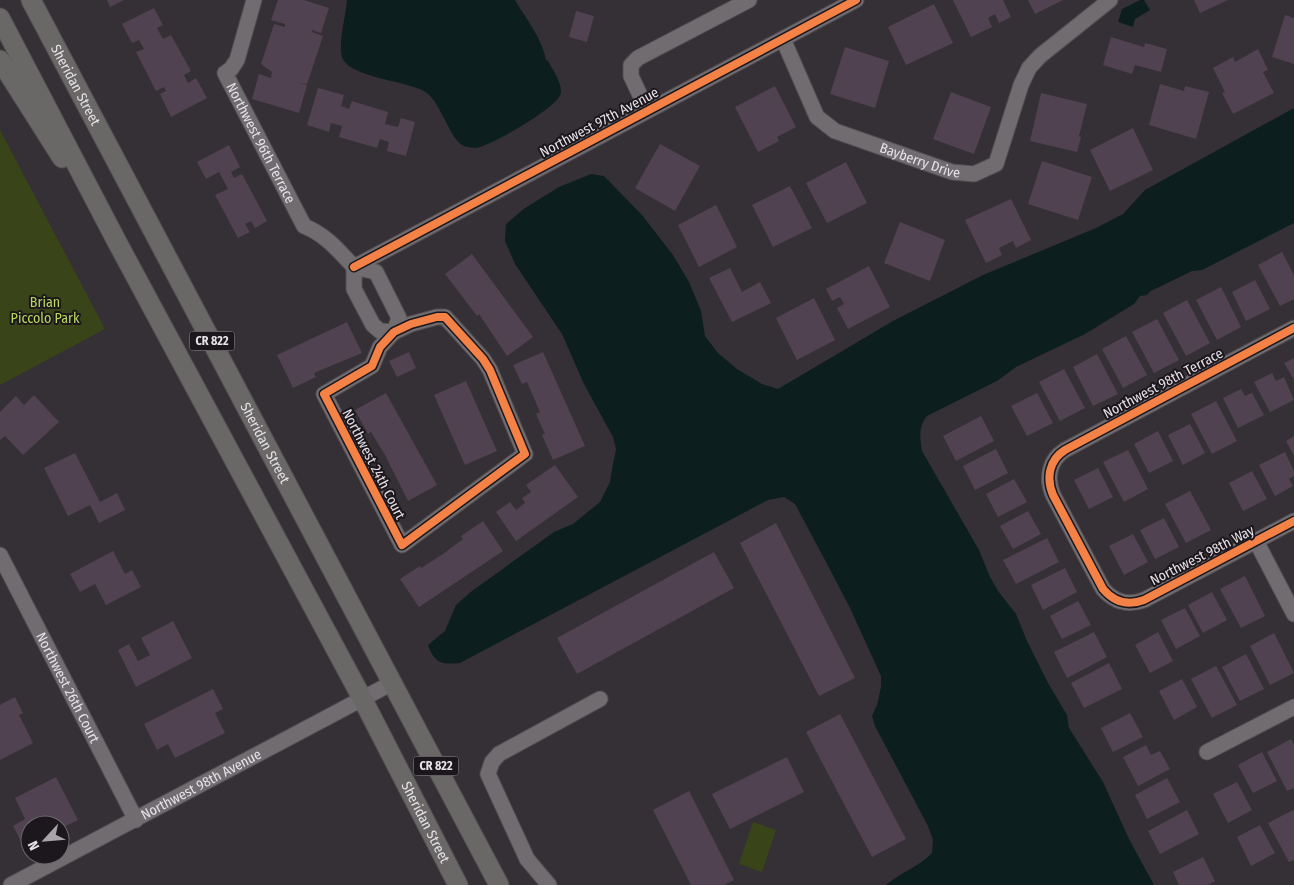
<svg xmlns="http://www.w3.org/2000/svg" width="1294" height="885" font-family="'Fira Sans Condensed',sans-serif">
<style>
.green{fill:#394419}
.water{fill:#0d1e1e}
.building{fill:#504251}
.lines{fill:none;stroke-linecap:round;stroke-linejoin:round}
.minor-casing{stroke:#514d51;stroke-width:17}
.major-casing{stroke:#514d51;stroke-width:21}
.minor{stroke:#706c70;stroke-width:15}
.major{stroke:#6a6867;stroke-width:19}
.cycleway-casing{stroke:#1b171c;stroke-width:11}
.cycleway{stroke:#f48246;stroke-width:8}
.labels{text-anchor:middle;stroke-width:4;stroke-linejoin:round;paint-order:stroke}
.shield{fill:#1b171c;stroke:#aaa5ab;stroke-width:1}
.shield-label{font-size:12px;font-weight:bold;fill:#e7e2e8}
.street-label{font-size:14px;fill:#e7e2e8;stroke:#1b171c}
.park-label{font-size:14px;fill:#b9d95e;stroke:#1b171c}
</style>
<rect width="100%" height="100%" fill="#353035"/>
<!-- green -->
<path class="green" d="M0,130l105,199 -105,56z
M753,822l23,8 -14,42 -23,-8z"/>
<!-- water -->
<path class="water" d="M347,0h168c11,19 27,38 31,60l2,1c5,9 14,22 13,32 -3,15 -71,53 -85,55 -3,0 -9,-1 -12,-2 -14,-6 -22,-41 -37,-53 -15,-12 -79,-15 -85,-36 -4,-15 4,-41 5,-57z
M1140,0h4l6,10 -15,9 -2,8 -15,-5 4,-13z
M1294,108v115l-92,47 -10,1 -41,20 -4,4 -7,1 -6,8 -49,30 -69,33 -19,14 -70,35c-9,11 -7,22 -5,35l57,99 11,27 8,14 18,23 11,27 21,42 19,32 2,13 34,54 26,57 25,46h-268c15,-13 33,-18 46,-32l1,-13 -5,-14 -53,-100 -3,-10 5,-11 4,-18v-11l-31,-68 -24,-46 -31,-58 -11,-7 -16,3 -308,163c-18,2 -26,0 -32,-18l17,-14 11,-26 16,-14 82,-59 19,-8 27,-22 10,-20 3,-18 3,-15 -3,-12 -29,-53 -22,-50 -47,-70 -10,-23 1,-17 19,-16 34,-21 32,-13 13,2 38,39 31,40 16,27 12,29 4,25 13,17 19,16 25,15 16,5 115,-68 90,-46 113,-47 27,-14 22,-24z"/>
<!-- building -->
<path class="building" d="M107,0h17l-14,7z
M278,0h26l25,8 -8,25 -9,-3v2l11,4 -16,48 -9,-1 9,2 -8,28 -47,-14 7,-25 12,4 1,-6 -11,-8 13,-40 11,3v-3l-14,-4z
M953,0h50l8,17 -12,6 -4,-9 -7,4 4,9 -21,10z
M1028,0h35l-28,14z
M1194,0h34l-28,13z
M934,4l19,39 -47,22 -18,-38z
M154,8l9,17 -6,3 6,11 8,-4 20,36 -7,4 4,8 8,-5 11,20 -36,19 -11,-23 6,-3 -2,-4 -8,4 -20,-39 8,-3 -5,-9 -7,3 -10,-19z
M576,11l18,5 -7,26 -18,-5z
M1285,15l9,3v46l-22,-7z
M1111,37l33,10 1,-4 22,6 -6,23 -26,-7 -3,9 -29,-9z
M845,47l44,14 -14,47 -45,-14z
M1258,49l10,21 -5,2 11,21 -41,21 -11,-21 3,-1 -12,-24 20,-11 2,5z
M1160,84l24,7 1,-5 24,6 -13,47 -47,-14z
M775,86l21,41 -19,10 2,4 -21,11 -23,-45z
M318,88l26,7 -3,11 8,3 3,-8 36,11 -3,12 13,3 3,-9 14,4 -9,34 -19,-5 2,-9 -9,-3 -3,9 -38,-11 3,-11 -11,-3 -2,9 -22,-7z
M951,92l40,15 -17,47 -41,-15z
M1041,93l46,11 -8,32 2,1 -4,15 -47,-11z
M1133,128l20,42 -43,21 -20,-41z
M660,144l40,22 -25,45 -40,-23z
M229,145l11,22 -9,5 3,6 8,-4 25,47 -12,7 -4,-7 -6,3 5,8 -12,6 -23,-43 13,-6 -9,-17 -13,7 -9,-17z
M1042,161l50,16 -14,43 -50,-16z
M846,162l21,41 -40,20 -21,-40z
M790,186l22,42 -39,19 -21,-42z
M1011,199l20,41 -15,8 -3,-7 -14,7 3,7 -16,8 -21,-43z
M716,205l21,42 -38,20 -21,-42z
M900,222l45,18 -15,41 -46,-18z
M1282,252l12,23v24l-14,7 -22,-41z
M472,254l61,83 -26,19 -28,-42 -2,2 -32,-42z
M869,266l21,41 -42,22 -11,-21 7,-4 -4,-7 -8,4 -6,-12z
M730,268l12,24 18,-10 11,21 -39,19 -23,-44z
M1255,280l15,29 -24,12 -14,-29z
M1221,287l20,40 -24,13 -21,-40z
M814,298l21,42 -38,20 -21,-42z
M1187,300l23,43 -24,13 -23,-43z
M1157,319l22,41 -25,13 -22,-41z
M347,322l15,31 -48,20 2,4 -23,11 -16,-33z
M1126,336l21,39 -24,13 -21,-39z
M409,352l7,16 -19,9 -8,-16z
M543,352l42,94 -32,14 -11,-25 3,-1 -9,-20 4,-2 -13,-30 -5,2 -9,-19z
M1097,354l21,40 -25,12 -20,-39z
M1294,358v22l-10,-17z
M1064,369l21,39 -25,13 -21,-39z
M1272,373l4,8 8,-4 10,23 -24,12 -16,-30z
M466,381l31,70 -32,14 -31,-70z
M1241,389l4,7 7,-3 12,22 -26,13 -15,-30z
M386,393l51,92 -29,16 -23,-46 -14,-23 -3,2 -13,-24z
M1037,393l16,30 -26,13 -16,-30z
M34,395l25,27 -36,33 -18,-19 -5,4v-28l16,-16 8,9z
M1216,401l21,40 -25,13 -21,-40z
M981,416l13,25 -38,20 -13,-25z
M1190,424l15,29 -22,12 -15,-30z
M1158,431l15,30 -24,12 -15,-29z
M1294,436v20l-8,-15z
M996,449l12,24 -33,17 -12,-24z
M1128,450l20,39 -24,13 -21,-40z
M1285,452l9,19v5l-5,3 4,7 -18,10 -16,-31z
M75,453l25,49 17,-9 8,17 -26,13 -9,-18 -22,11 -24,-48z
M555,465l23,32 -62,44 -20,-29 14,-10 6,8 9,-7 -3,-5 9,-6 -5,-7z
M1098,468l15,29 -24,12 -15,-29z
M1252,471l15,28 -24,12 -14,-28z
M1014,479l13,23 -29,15 -12,-23z
M1190,491l21,39 -25,13 -21,-39z
M1028,511l13,23 -28,15 -13,-23z
M1164,518l15,29 -24,12 -15,-29z
M483,521l20,30 -84,56 -19,-28 20,-13 1,2 22,-14 20,-15 -2,-3z
M776,523l79,155 -36,18 -79,-153z
M1133,534l15,28 -24,13 -15,-29z
M1047,538l12,24 -43,22 -13,-24z
M113,551l12,23 7,-4 9,17 -35,18 -11,-21 -15,8 -10,-18z
M714,552l20,36 -157,86 -20,-36z
M1065,568l12,24 -34,18 -12,-25z
M1245,576l20,40 -24,12 -21,-39z
M1212,592l15,28 -24,13 -15,-28z
M1078,601l13,24 -29,14 -12,-23z
M1185,608l15,28 -24,13 -15,-29z
M173,621l19,37 -56,29 -18,-37 11,-6 9,17 12,-6 -9,-17z
M1094,632l13,25 -40,21 -13,-26z
M1158,632l15,29 -23,12 -15,-28z
M1274,633l20,40 -24,12 -20,-39z
M1246,654l18,35 -24,12 -18,-34z
M1109,663l13,26 -38,19 -13,-25z
M1216,666l21,39 -25,13 -21,-39z
M1182,679l15,28 -23,13 -15,-29z
M213,689l10,20 -8,4 10,20 -50,25 -7,-14 -11,6 -13,-26z
M15,697l8,16 -4,2 14,28 -33,17v-55z
M1130,713l13,24 -30,15 -12,-24z
M840,714l66,125 -34,18 -66,-125z
M1291,739l3,5v44l-7,3 -20,-39z
M1146,745l5,10 9,-4 10,18 -32,17 -15,-29z
M1262,752l15,29 -24,12 -15,-28z
M787,757l17,35 -74,37 -18,-35z
M56,777l22,43 -18,9v-4h-30v19l-6,3 -11,-21 12,-7 -10,-21z
M1167,778l13,24 -33,17 -12,-24z
M1237,782l15,28 -24,13 -15,-29z
M689,791l45,89 -10,5h-33l-38,-75z
M1187,810l12,24 -39,20 -12,-23z
M1293,810l1,3v47l-5,2 -21,-39z
M1260,825l15,28 -24,13 -14,-29z
M1203,857l12,24 -7,4h-29l-6,-13z"/>
<g class="lines">
<!-- minor casing -->
<g class="minor-casing">
<g id="minor">
<path id="s1" d="M254,0l-17,60 -6,9 -6,4 79,153c22,9 34,24 50,41"/>
<path id="s2" d="M783,39l34,78 18,14 117,41 22,2 22,-10 25,-79 8,-17 11,-12 70,-56"/>
<path d="M647,110l-16,-34v-11l7,-7 111,-58"/>
<path d="M354,267l502,-267"/>
<path d="M354,267l22,5 23,46 -5,14 -14,-1 -7,-6 -19,-36z"/>
<path d="M437,317h8l38,42 7,11 35,84 -123,91 -78,-151 48,-28 8,-19 14,-15 17,-8z"/>
<path d="M1294,328l-229,122c-16,10 -19,28 -12,45l50,94c11,13 25,17 41,11l150,-79"/>
<path d="M1256,541l38,73"/>
<path id="s3" d="M0,555l136,265"/>
<path d="M1207,752l87,-45"/>
<path id="s4" d="M11,885l381,-202"/>
<path d="M549,885l-22,-26 -39,-85 4,-12 7,-8 101,-55"/>
</g>
</g>
<!-- major casing -->
<g class="major-casing">
<g id="major">
<path id="s5" d="M31,0l468,885"/>
<path id="s6" d="M0,18l116,222 246,458 96,187"/>
<path d="M0,60l62,98"/>
</g>
</g>
<!-- minor -->
<use href="#minor" class="minor"/>
<!-- major -->
<use href="#major" class="major"/>
<!-- cycleway casing -->
<g class="cycleway-casing">
<path id="cycleway" d="M354,267l502,-267
M437,317h8l38,42 7,11 35,84 -123,91 -78,-151 48,-28 8,-19 14,-15 17,-8z
M1294,328l-229,122c-16,10 -19,28 -12,45l50,94c11,13 25,17 41,11l150,-79"/>
</g>
<!-- cycleway -->
<use href="#cycleway" class="cycleway"/>
</g>
<g class="labels">
<!-- shield labels -->
<g class="shield">
<rect x="189.5" y="331.5" width="45" height="19" rx="4"/>
<rect x="413.5" y="756.5" width="45" height="19" rx="4"/>
</g>
<g class="shield-label">
<text x="212" y="345">CR 822</text>
<text x="436" y="770">CR 822</text>
</g>
<!-- street labels -->
<g class="street-label">
<text dy="5" stroke="none"><textPath href="#s5" startOffset="96">Sheridan Street</textPath></text>
<text transform="translate(599 122) rotate(-28)" y="5">Northwest 97th Avenue</text>
<text dy="5" stroke="none"><textPath href="#s1" startOffset="159">Northwest 96th Terrace</textPath></text>
<text dy="5" stroke="none"><textPath href="#s2" startOffset="198">Bayberry Drive</textPath></text>
<text transform="translate(1163 383) rotate(-28)" y="5">Northwest 98th Terrace</text>
<text dy="5" stroke="none"><textPath href="#s5" startOffset="501">Sheridan Street</textPath></text>
<text transform="translate(374 464) rotate(63)" y="5">Northwest 24th Court</text>
<text transform="translate(1202 555) rotate(-27)" y="5">Northwest 98th Way</text>
<text dy="5" stroke="none"><textPath href="#s3" startOffset="149">Northwest 26th Court</textPath></text>
<text dy="5" stroke="none"><textPath href="#s4" startOffset="215">Northwest 98th Avenue</textPath></text>
<text dy="5" stroke="none"><textPath href="#s6" startOffset="910">Sheridan Street</textPath></text>
</g>
<!-- park labels -->
<g class="park-label">
<text x="45" y="307">Brian<tspan x="45" dy="16">Piccolo Park</tspan></text>
</g>
</g>
<!-- north arrow -->
<g transform="translate(45 840) rotate(244)"><circle r="24" fill="#1b171c" stroke="#6d686e"/>
<path d="M0-4L9 19L0 12L-9 19Z" fill="#a9a4a9"/>
<text y="-8" font-size="14" font-weight="bold" text-anchor="middle" fill="#e7e2e8">N</text>
</g>
</svg>
